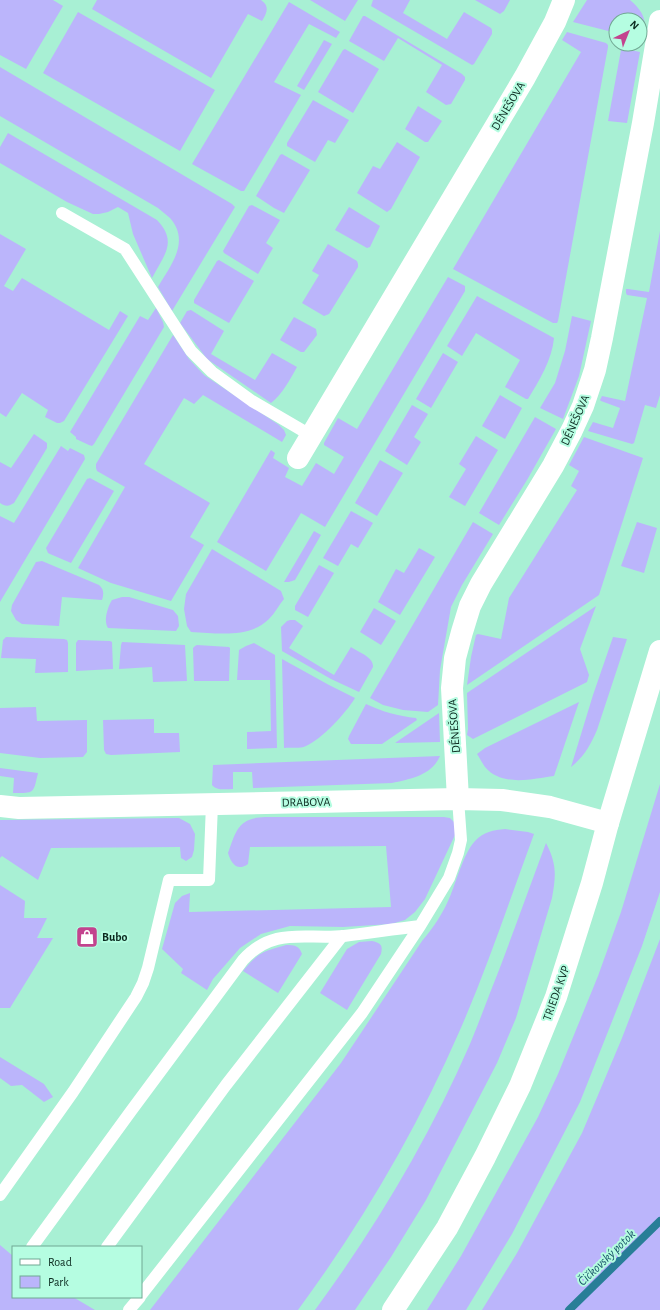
<svg xmlns="http://www.w3.org/2000/svg" width="660" height="1310" font-family="'Alegreya Sans',sans-serif">
<style>
.green{fill:#bbb5fb}
.lines{fill:none;stroke-linecap:round;stroke-linejoin:round}
.stream{stroke:#287e97;stroke-width:8}
.lane{stroke:#fff;stroke-width:12}
.street{stroke:#fff;stroke-width:22}
.secondary{stroke:#fff;stroke-width:22}
.labels{text-anchor:middle;stroke-width:4;stroke-linejoin:round;paint-order:stroke}
.street-label{font-size:12px;fill:#0b291f;stroke:#b5fde1}
.poi-label{font-size:12px;font-weight:bold;fill:#0b291f;stroke:#b5fde1;text-anchor:start}
.water-label{font-size:13px;font-style:italic;fill:#165066;stroke:#b5fde1}
</style>
<rect width="100%" height="100%" fill="#a8f0d4"/>
<!-- green -->
<path class="green" d="M0,0h53l10,6 -37,63 -26,-14z
M97,0h164c9,6 6,13 1,21l-14,-7 -37,64 -119,-69z
M310,0h48l-13,21z
M373,0h37l-7,13 44,26 17,-27 27,16 1,2v4l-18,30 -2,1 -101,-59z
M475,0h35l-6,11 -4,3z
M587,0h43c15,13 17,21 13,40h-3v-20h-24v13l-43,-11z
M289,2l51,30 -4,6 -27,-14 -35,58 27,13 -57,96h-3l-49,-27z
M78,12l137,78 -35,61 -137,-78z
M363,16h2l97,58 3,3v3l-14,24 -5,1 -20,-13 16,-27 -44,-27 -14,23 -35,-20z
M567,32l39,11 2,2v2l-50,274 -1,2h-4l-100,-54 128,-217 -19,-12z
M324,40l8,4 -28,46 -7,-4z
M622,48l18,4 -13,71 -19,-2 13,-71z
M345,49l34,20 -26,44 -35,-21 25,-42z
M0,67l232,137 3,3 -63,104 -14,-24c12,-21 33,-45 12,-69 -4,-3 -8,-7 -12,-10l-158,-92z
M313,100l36,20 -14,23 -7,-3 -13,22 -28,-16v-3z
M418,106l24,15 -14,21h-3l-20,-13z
M8,133l149,87c21,22 7,35 -5,58l-19,-44 -5,-21 -10,-6 -10,5 -9,2h-6l-26,-12 -67,-39v-16z
M397,142l23,15 -29,52 -4,3 -30,-19 16,-27 7,3z
M282,154l28,16 -26,43 -10,-5 -18,-12 24,-41z
M252,205l28,15 -14,23 7,5 -15,26 -34,-21 -1,-2 26,-45z
M349,207l31,19 -10,21 -3,1 -32,-18z
M660,231v164l-4,13 -11,-3 -11,38 -2,1 -44,-13 5,-9 20,6 7,-20 -19,-7 -1,-1 2,-4 23,5 22,-103 -20,-3 -1,-2v-4h2l21,3z
M0,234l26,15 -22,37 9,5 9,-13 87,52 11,-19 8,5 -64,105 -4,2h-3l-12,-6 3,-7 -26,-17 -16,24 -6,-4z
M328,244l29,17 1,3v3l-29,47 -5,2 -22,-13 17,-28 -7,-4z
M219,260l35,21 -25,42 -35,-20v-3l23,-39z
M448,277l17,9v5l-140,236 -24,-14 -35,58 -49,-29 54,-92 4,3 -2,5 16,10 -4,9 17,9 14,-23 18,11 10,-17 -20,-12v-2l14,-25 19,11z
M477,296l77,42c-2,22 -15,43 -26,61h-2l-21,-12 15,-27 -44,-27 -14,23 -15,-10z
M156,308l7,14 1,5 -70,117 -2,2 -3,-1 -13,-6v-2l-6,-5 70,-116 8,4z
M191,310l33,21 -13,23 44,26 17,-27 25,14c-8,14 -14,26 -26,36l-64,-44 -27,-36 7,-12z
M572,316l19,5 -12,55 -16,43 -23,-11 15,-25 10,-32z
M294,317l22,12 1,6 -13,17h-3l-21,-12z
M173,335l16,24 15,16 75,50 5,5 2,5 -4,7 -79,-47 -9,9 -10,-6 -40,66 66,39 -20,34 14,8 -33,56 -60,-18 -33,-15 47,-81 -28,-16 -1,-3v-4z
M443,353l15,9 -27,46 -15,-9z
M500,395l22,13 -17,31 -23,-13z
M412,405l16,9 -14,23 7,5 -14,23 -22,-14z
M535,417l21,12 -29,51 -28,45 -20,-12z
M34,434l13,9v5l-33,55c-5,3 -8,4 -14,0v-41l11,6z
M476,436l22,14 -33,56 -16,-9 17,-28 -7,-5z
M584,437l59,21 -44,137 -132,90 4,-28 5,-22 2,-1 23,5 8,-41 68,-108 -6,-4 8,-15 -10,-6z
M61,446l7,5 2,-3 14,7 1,4 -85,143v-86l14,7z
M380,460l23,13 -26,43 -22,-13z
M90,478l24,13 -43,72 -21,-9 -2,-1 -2,-5 41,-69z
M351,511l22,12 -15,25 -7,-4 -13,22 -15,-8z
M473,522l20,12 -31,51 -11,22 -11,63 -2,35 -10,7 -25,-2 -20,-5 -13,-7z
M637,522l20,6 -13,45 -23,-7z
M314,531l7,4 -26,45 -6,2h-5z
M419,548l16,9 -35,58 -22,-13 18,-33 8,4z
M212,549l69,42 3,8c-5,6 -9,14 -15,20 -20,20 -52,14 -78,13l-4,-6 -3,-17 2,-15z
M42,561l57,24c5,4 5,9 3,15l-40,-3 -3,29 -37,-2 -6,-4 -5,-9 1,-6 24,-43z
M319,565l15,8 -26,44 -13,-7v-4z
M122,597h7l44,13 5,6 1,10 -3,5 -68,-3c-5,-7 0,-22 4,-28z
M596,606l-16,43 9,26 -2,7 -114,57 -6,-4 1,-6 -1,-36z
M374,608l22,13 -15,24 -21,-13z
M290,620h5l8,6 -14,22 45,27 17,-28c7,5 23,10 22,20l-14,25 -28,-13 -49,-28 -1,-24 6,-6z
M6,637l58,2 3,1 1,3v29l-33,1 1,-14 -35,-1 2,-18z
M613,637l14,2 -30,91c-6,14 -13,27 -26,37l22,-72z
M78,640l32,1 2,1 1,27 -37,2v-28z
M122,642l63,3 2,36 -34,1 -1,-15 -33,2 2,-24z
M254,643l21,12 2,93 -30,1v-17l24,-1 -1,-51h-33l2,-30 7,-4z
M197,645l32,2 1,1 -1,33h-35l-1,-33 2,-2z
M282,659l47,26 26,13c-9,15 -33,41 -49,48 -6,3 -15,1 -22,2z
M579,702l-25,74c-22,3 -52,11 -69,-9 -3,-4 -5,-9 -8,-13l8,-6z
M366,704c17,8 32,12 50,14l1,2 -35,24h-31l-3,-5 1,-3z
M36,707l1,14 50,-1v32l-4,5 -43,1 -40,-5v-45z
M439,713l1,29 -45,1z
M154,719v14h25l1,19 -69,3 -5,-1 -2,-4 -1,-30z
M440,756c-8,19 -29,23 -48,27l-139,5 -1,-16h-19v17c-7,0 -16,2 -21,-4l1,-20z
M0,768l38,5c-5,21 -3,20 -25,20l1,-15 -14,-2z
M660,784v108l-18,54 -62,156 -68,132 -46,76h-39l34,-54 77,-139 20,-43 40,-98 23,-64z
M265,817h179l6,1 6,6 -1,11 -30,64 -10,13 -10,8 -14,4 -48,3 -53,-1 -29,8 -21,14 -27,31 -6,11 -26,-17 2,-4 -21,-20 13,-46 7,-7 8,-3 -1,19 202,-5 -5,-61 -136,1 -2,17c-11,8 -17,-1 -20,-11 8,-22 10,-35 37,-36z
M179,818l11,6 5,10 -1,16 -2,7 -6,4 -5,-3 -1,-11 -129,1 -13,32 -36,-24 -2,2v-38z
M505,829l23,3 6,2c-24,65 -46,132 -74,196 -43,99 -98,193 -162,280h-148l191,-247 81,-122c12,-14 22,-29 29,-47 6,-15 13,-41 24,-53 8,-9 19,-11 30,-12z
M546,843c11,21 10,33 6,55l-36,120 -19,45 -71,137 -35,57 -36,53h-40c61,-83 114,-172 155,-266 10,-24 19,-49 29,-74 16,-42 31,-84 47,-127z
M0,885l25,16 -1,17h23l-10,20h16l-43,70h-10z
M660,939v371h-178l35,-57 65,-120 40,-95z
M372,941c9,2 11,4 9,13l-34,56 -27,-17 27,-44 12,-7z
M286,945c8,0 13,0 16,9l-24,39 -35,-22c16,-19 19,-19 43,-26z
M0,1057l44,27 9,13 -9,5 -22,-17 -11,1 -11,-8z
M0,1245l13,11v41h60l22,13h-95z"/>
<g class="lines">
<!-- stream -->
<path class="stream" d="M569,1310l91,-89"/>
<!-- lane -->
<path class="lane" d="M62,213l63,36 66,102 21,21 40,29 60,35
M0,1195l73,-103 63,-95 7,-14 5,-15 21,-88h40l3,-76
M32,1247l99,-136 112,-151c31,-34 62,-20 101,-24 25,-3 50,-7 76,-10
M107,1247l119,-162 116,-149
M141,1295l221,-282 58,-87 29,-48 9,-25 3,-13 -3,-41
M129,1310l11,-13"/>
<!-- street -->
<path class="street" d="M298,458l227,-381 30,-55 9,-22
M458,799l-6,-111 3,-30 7,-26 8,-26 11,-22 72,-118 19,-36 11,-24 12,-36 7,-32 41,-215 17,-102
M0,806l19,2 439,-9 44,1 48,7 58,16"/>
<!-- secondary -->
<path class="secondary" d="M393,1310l54,-82 38,-71 35,-71 36,-89 36,-114 16,-60 52,-172"/>
</g>
<!-- icons -->
<defs>
<g id="shop-square" transform="scale(1.15)"><rect x="-9" y="-9" width="18" height="18" rx="4" fill="#c3438e" stroke="#b5fde1"/><path d="M-5-2.5h2.3a2.7 3.5 0 0 1 5.4 0H5L5.5 6h-11ZM-1.5-2.5h3a1.5 2.3 0 0 0-3 0Z" fill="#fff"/></g>
</defs>
<g fill-rule="evenodd">
<use href="#shop-square" x="87" y="937"/>
</g>
<g class="labels">
<!-- street labels -->
<g class="street-label">
<text transform="translate(508 106) rotate(-59)" y="4">DÉNEŠOVA</text>
<text transform="translate(575 420) rotate(-66)" y="4">DÉNEŠOVA</text>
<text transform="translate(454 726) rotate(-94)" y="4">DÉNEŠOVA</text>
<text transform="translate(306 802) rotate(-1)" y="4">DRABOVA</text>
<text transform="translate(556 993) rotate(-70)" y="4">TRIEDA KVP</text>
</g>
<!-- poi labels -->
<g class="poi-label">
<text x="102" y="941">Bubo</text>
</g>
<!-- water labels -->
<g class="water-label">
<text transform="translate(606 1257) rotate(-44)" y="5">Čičkovský potok</text>
</g>
</g>
<!-- legend -->
<rect x="12" y="1246" width="130" height="52" fill="#b5fde1" stroke="#71a893"/>
<rect x="20" y="1259" width="20" height="6" fill="#ffffff" stroke="#71a893"/>
<text x="48" y="1266" font-size="12" fill="#0b291f">Road</text>
<rect x="20" y="1276" width="20" height="12" fill="#bbb5fb" stroke="#71a893"/>
<text x="48" y="1286" font-size="12" fill="#0b291f">Park</text>
<!-- north arrow -->
<g transform="translate(628 32) rotate(43)"><circle r="19" fill="#b5fde1" stroke="#71a893"/>
<path d="M0-3L7 15L0 10L-7 15Z" fill="#c3438e"/>
<text y="-6" font-size="11" font-weight="bold" text-anchor="middle" fill="#0b291f">N</text>
</g>
</svg>
